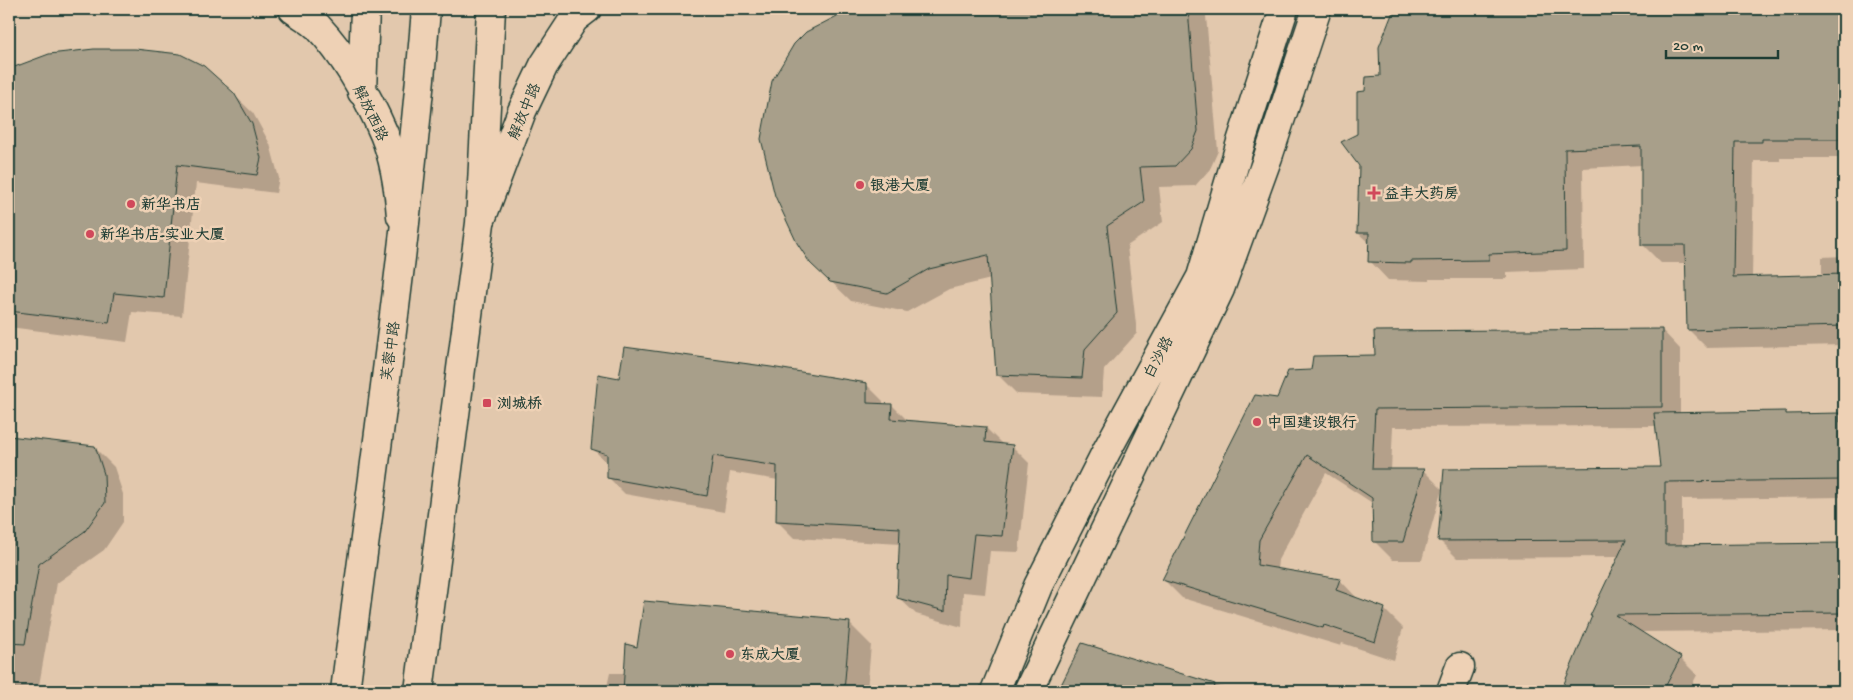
<svg xmlns="http://www.w3.org/2000/svg" width="1853" height="700" font-family="'Gochi Hand','LXGW WenKai TC',sans-serif">
<style>
.shadow{fill:#0003}
.building{fill:#a89f8a;stroke:#1f3d34}
.lines{fill:none;stroke-linecap:round;stroke-linejoin:round}
.street-casing{stroke:#1f3d34;stroke-width:31}
.secondary-casing{stroke:#1f3d34;stroke-width:31}
.primary-casing{stroke:#1f3d34;stroke-width:31}
.street{stroke:#eed1b5;stroke-width:28}
.secondary{stroke:#eed1b5;stroke-width:28}
.primary{stroke:#eed1b5;stroke-width:28}
.poi-dot{fill:#d1495b;stroke:#eed1b5;stroke-width:2}
.labels{text-anchor:middle;stroke-width:5;stroke-linejoin:round;paint-order:stroke}
.street-label{font-size:15px;fill:#1f3d34;stroke:#eed1b5}
.poi-label{font-size:15px;font-weight:bold;fill:#1f3d34;stroke:#eed1b5;text-anchor:start}
</style>
<rect width="100%" height="100%" fill="#e2c8ad"/>
<filter id="ink" filterUnits="userSpaceOnUse"><feTurbulence type="fractalNoise" baseFrequency=".02" numOctaves="2"/><feDisplacementMap in="SourceGraphic" scale="10" xChannelSelector="R" yChannelSelector="G"/><feConvolveMatrix kernelMatrix="1 2 1 2 8 2 1 2 1" color-interpolation-filters="sRGB"/></filter>
<g filter="url(#ink)">
<!-- shadow -->
<path class="shadow" d="M970,9h233l3,7 12,135 -8,18 -15,17 -36,1 4,35 -36,24 10,87 -33,37 -2,27 -85,-3 -20,-20 -6,-95 -42,10 -42,23 -56,-11 -40,-39z
M1395,9h449v149h-64v3h-26l-2,117 70,-2v-19l22,-1v89l-137,3 -19,-19 -1,-66h-26l-19,-19v-79l-59,3 1,101 -77,3v7h-78v2l-41,-1 -18,-19v-17l-12,-11 2,-67 -2,-31 8,-43 15,-15 -1,-29z
M49,55l184,39 20,19 17,31 9,34 -3,15 -80,-10 -14,133 -50,-4 -5,30 -118,-15v-256z
M1662,330l18,19v65l105,-2 3,3 56,-1v83l-162,2v47l162,-2v86l-205,2 41,26 17,17 -8,16h-126l30,-75 26,-59 -162,1 -17,-17 221,-73 -4,-42 -264,1 -2,43h32l19,19 -20,71h-29l-19,-19v-37l-48,-31 -48,87 -1,10 63,10 18,19 26,10 19,19 -9,32 -52,-17 -1,3 -159,-48 -19,-19 115,-180 34,-27 64,-15z
M620,380l246,4 17,17v4h9l17,17 77,6 17,17 9,1 17,17 -10,89 -29,-1 -5,43 -22,-2 -1,35 -46,-13 -18,-17 3,-53 -107,-6 -17,-17 1,-41 -48,-8 -6,40 -99,-18 -17,-17v-13l-15,-15z
M9,438l85,9 20,20 9,27v28l-19,28 -47,33 -19,108h-29z
M830,619l2,2 17,2 22,22 -4,46h-261l4,-18h15l13,-25z
M1083,645l151,46h-175z
M1304,688l21,3h-22z"/>
<!-- building -->
<path class="building" d="M968,9h220l10,122 -7,18 -16,17 -35,1 4,35 -37,24 10,87 -32,36 -3,29 -86,-3 -8,-120 -59,14 -42,24 -57,-11 -20,-19 -13,-20 -22,-47 -14,-57 11,-58 22,-37 12,-12 31,-16 23,-3z
M1394,9h450v130h-82v3h-27l-2,135 111,-3v52l-157,4 -2,-85h-44v-99l-76,3 1,102 -77,3v6l-78,1v2l-43,-1 1,-29h-12l2,-67 -18,-24 16,-8v-42l8,-1 1,-14 14,-1 -1,-29z
M94,49h41l45,5 24,12 30,27 18,31 9,34 -4,17 -80,-10 -13,133 -50,-5 -5,30 -100,-12v-242l40,-15z
M1662,329v78l-287,2 -3,60h52l-21,73h-30l-1,-44 -65,-43 -48,85 -2,25 83,14 -4,11 49,18 -10,34 -51,-17 -1,3 -161,-48 93,-185 22,3 11,-27 23,-1 2,-14 62,-1 -1,-24z
M624,347l147,20 96,16v20l25,1 -1,15 95,8 -1,15 28,3 -11,91 -28,-2 -5,44 -23,-3 -1,36 -48,-13 3,-70 -124,-7 1,-55 -64,-10 -6,40 -100,-18v-24l-16,-5 7,-75 21,4z
M1786,411v3l54,-1v9h4v58l-179,2v63l179,-2v70l-229,2 66,42 -18,34h-102l31,-75h-2l36,-76 -188,1 6,-72h1l215,-2 -6,-54z
M9,436l86,10 9,28 1,29 -20,28 -46,33 -14,80 -16,-1z
M644,601l186,17v2l20,2 -6,69h-221l3,-47 11,3z
M1082,643l133,41 -1,7h-156z"/>
<g class="lines">
<!-- street casing -->
<g class="street-casing">
<path id="street" d="M1451,691l9,-24"/>
</g>
<!-- secondary casing -->
<g class="secondary-casing">
<path id="secondary" d="M293,9c8,6 18,11 25,18 28,30 50,70 66,107 10,24 15,57 17,82
M362,92l3,-83
M482,217l40,-106 22,-46 30,-46 13,-10
M995,691l43,-105 69,-136 94,-173 40,-135 43,-133
M1028,691l192,-402 48,-132 49,-148"/>
</g>
<!-- primary casing -->
<g class="primary-casing">
<path id="primary" d="M345,691c29,-227 63,-454 81,-682
M419,691l61,-468 11,-214"/>
</g>
<!-- street -->
<use href="#street" class="street"/>
<!-- secondary -->
<use href="#secondary" class="secondary"/>
<!-- primary -->
<use href="#primary" class="primary"/>
</g>
</g>
<!-- markers -->
<g class="poi-dot">
<circle cx="860" cy="185" r="5"/>
<path d="M1371.5 185.5h5v5h5v5h-5v5h-5v-5h-5v-5h5z"/>
<circle cx="131" cy="204" r="5"/>
<circle cx="90" cy="234" r="5"/>
<rect x="482" y="398" width="10" height="10" rx="2.5"/>
<circle cx="1257" cy="422" r="5"/>
<circle cx="730" cy="654" r="5"/>
</g>
<g class="labels">
<!-- street labels -->
<g class="street-label">
<text transform="translate(524 111) rotate(-67)" y="5">解放中路</text>
<text transform="translate(371 113) rotate(64)" y="5">解放西路</text>
<text transform="translate(390 351) rotate(-82)" y="5">芙蓉中路</text>
<text transform="translate(1158 357) rotate(-62)" y="5">白沙路</text>
</g>
<!-- poi labels -->
<g class="poi-label">
<text x="870" y="190">银港大厦</text>
<text x="1384" y="198">益丰大药房</text>
<text x="141" y="209">新华书店</text>
<text x="100" y="239">新华书店-实业大厦</text>
<text x="497" y="408">浏城桥</text>
<text x="1267" y="427">中国建设银行</text>
<text x="740" y="659">东成大厦</text>
</g>
</g>
<!-- margin -->
<rect width="1853" height="700" fill="none" stroke="#eed1b5" stroke-width="30"/>
<rect x="15" y="15" width="1823" height="670" fill="none" stroke="#1f3d34" stroke-width="2" filter="url(#ink)"/>
<!-- scale -->
<path d="M1666 50v8h112v-8" fill="none" stroke="#1f3d34" stroke-width="2.5"/>
<text x="1673" y="50" font-size="15" fill="#1f3d34" stroke="#eed1b5" stroke-width="4" paint-order="stroke">20 m</text>
</svg>
